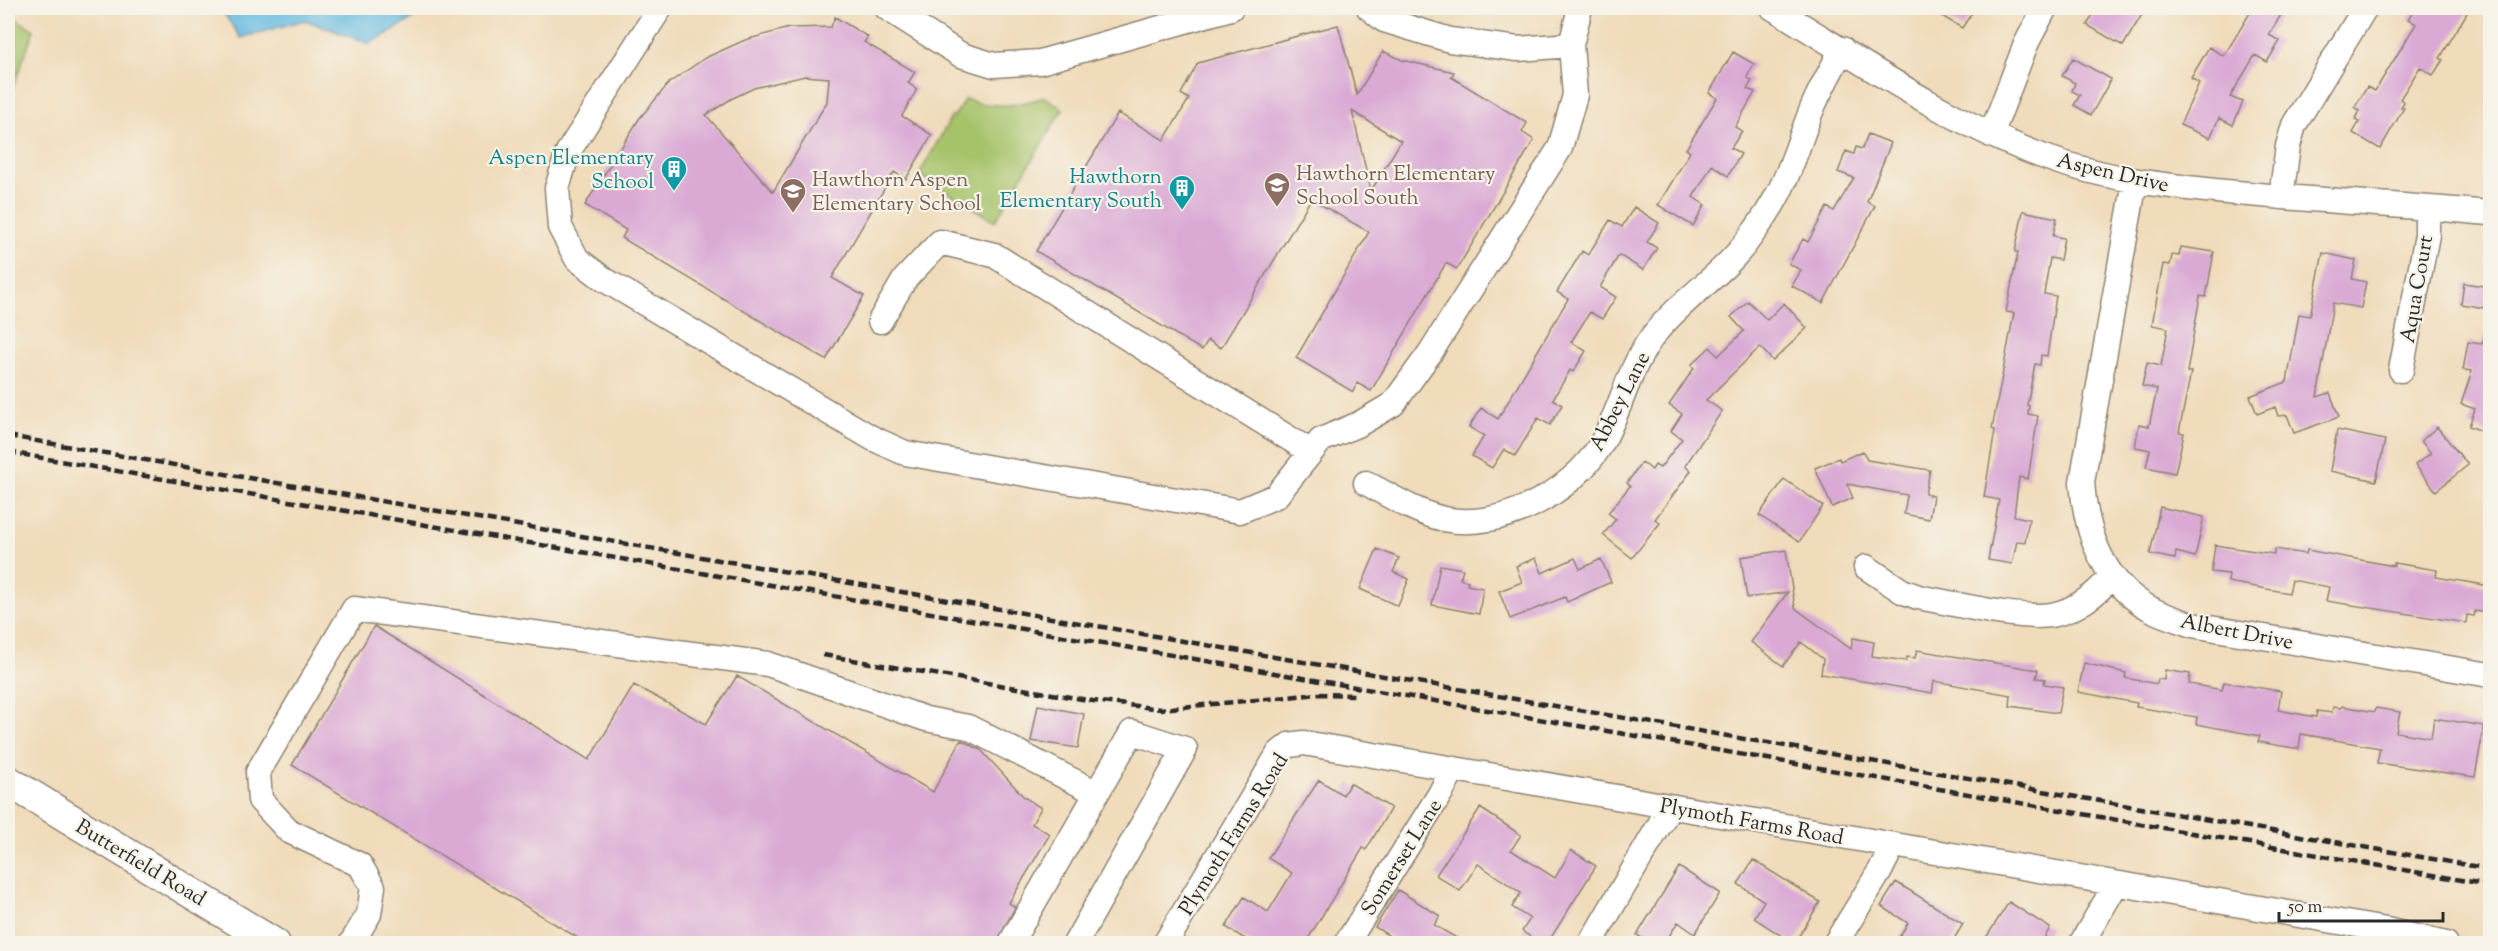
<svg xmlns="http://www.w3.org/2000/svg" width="2498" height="951" font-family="'Sorts Mill Goudy',serif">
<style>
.green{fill:#a6c36b;stroke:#68774b;stroke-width:1.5}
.water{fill:#65bbe2;stroke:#487386;stroke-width:1.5}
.building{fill:#daaad5;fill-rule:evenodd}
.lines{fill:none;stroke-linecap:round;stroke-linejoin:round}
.minor-casing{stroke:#8e8372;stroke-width:27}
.major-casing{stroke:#8e8372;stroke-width:33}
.minor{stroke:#fff;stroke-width:24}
.major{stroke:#fff;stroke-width:30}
.rail{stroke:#2b2b2b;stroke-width:4.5;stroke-dasharray:9 4.5;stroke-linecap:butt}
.labels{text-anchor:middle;stroke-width:4.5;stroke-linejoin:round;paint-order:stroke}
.culture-label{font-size:21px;fill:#0d838f;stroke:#f7f3e8;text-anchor:end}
.street-label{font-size:21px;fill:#2b2b2b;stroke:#f7f3e8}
.education-label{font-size:21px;fill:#785e54;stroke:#f7f3e8;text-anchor:start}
</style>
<rect width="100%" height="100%" fill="#f7f3e8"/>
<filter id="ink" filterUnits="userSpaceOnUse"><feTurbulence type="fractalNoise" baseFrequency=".0167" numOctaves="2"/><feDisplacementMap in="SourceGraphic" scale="12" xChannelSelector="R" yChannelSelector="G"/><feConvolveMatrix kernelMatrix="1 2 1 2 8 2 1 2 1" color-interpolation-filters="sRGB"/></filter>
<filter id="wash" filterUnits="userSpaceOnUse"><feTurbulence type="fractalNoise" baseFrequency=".008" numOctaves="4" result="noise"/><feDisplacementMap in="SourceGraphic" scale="24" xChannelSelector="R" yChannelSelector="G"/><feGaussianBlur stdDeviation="1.35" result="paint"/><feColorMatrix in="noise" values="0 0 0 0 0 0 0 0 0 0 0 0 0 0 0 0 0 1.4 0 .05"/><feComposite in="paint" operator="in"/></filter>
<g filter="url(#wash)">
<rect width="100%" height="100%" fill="#f0dbba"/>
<!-- green -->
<path class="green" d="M8,14l26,16 -26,71z
M1045,97l18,12 -68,112 -76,-46 33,-59 2,1 11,-18c28,10 52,7 80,-2z"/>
<!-- water -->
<path class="water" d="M220,8h211l-61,36 -65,-24 -64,18z"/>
<g id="blocks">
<!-- building -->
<path class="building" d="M1928,8h47l-13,20z
M2097,8h49l-23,38 -36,-21z
M2253,8h32l-16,27 11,6 -13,21 -12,-7 -25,42 13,5 -10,23 -14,-7 -9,20 -30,-13 19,-42 -8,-5 18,-31 15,9z
M2415,8h55l-30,50 3,2 -10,15 -13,-8 -20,32 4,3 -3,5 3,1 -24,41 -27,-16 6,-11 -4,-2 5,-9 -5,-4 12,-20 8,4 41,-67 -8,-5z
M835,17l33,20 -4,5 51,30 -7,11 9,6 -15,27 30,19 -26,44 -12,-7 -62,106 32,18 -38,64 -204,-122 4,-8 -41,-25 54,-86 30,-36 36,-25 40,-18 44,-12 42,-1zM805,76l24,2 -2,24 -54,90 -67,-77 25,-16 23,-11z
M1338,25l19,70 26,-44 19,9 52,12 -3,5 76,46 -5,9 12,8 -77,129 -11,-6 -75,128 -14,-8 -4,9 -57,-34 73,-126 -58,-33 -90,149 -13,-8 -6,10 -166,-99 82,-138 46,27 25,-41 -8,-5 17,-31zM1352,111l49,30 -30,50z
M1733,52l21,12 -7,13 5,4 -5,8 8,3 -20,35 7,4 -11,17 10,6 -13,22 -16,-11 -19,32 12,8 -12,21 -35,-21 32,-53 -4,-3 31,-51 -8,-5z
M2073,58l38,21 -20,36 -17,-10 6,-10 -8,-4 3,-8 -13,-7z
M1868,134l23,9 -24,59 8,4 -52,97 -31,-17 9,-16 -12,-6 14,-25 5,3 19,-35 7,4 20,-33 -16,-6 8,-21 8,3 2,-7 6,2z
M1634,207l25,16 -12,19 10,6 -14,22 -24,-15 -19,32 16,10 -14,22 -12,-7 -19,30 15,9 -13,21 -3,-2 -17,29 9,6 -12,20 -12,-7 -23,38 -11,-7 -12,19 -20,-12 12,-20 -15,-9 12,-19 17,11 70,-120 -11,-7 25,-41 6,4 22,-35 12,7z
M2023,211l34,7 -4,18 11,2 -4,22 -10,-2 -6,36 12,2 -9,60 -6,-1 -1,10 -5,-1 -8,41 2,1 -1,8 10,2 -10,63 -9,-2 -5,39 15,3 -4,23 -8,-1 -5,23 -24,-4 11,-60 -15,-3 11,-67 -3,-1 22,-116 -8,-1 12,-60h-3z
M2181,247l33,5 -8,45 -6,-1 -13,76h4l-12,60 5,1 -9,40 -29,-6 4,-17 -15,-3 4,-23 10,2 8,-37 -15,-3 5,-23 14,3 7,-38 -16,-3 11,-61 7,1 2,-10 7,1z
M2323,253l33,7 -4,19 14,3 -5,26 -28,-5 -16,94 13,-4 9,24 -45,16 -7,-18 -9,1 -3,-9 -18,7 -7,-18 37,-14 12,-68 11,2z
M2464,283l26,4v22l-29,-5z
M1748,301l19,19 17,-17 23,25 -34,33 -13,-14 -54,53 16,11 -37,55 6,5 -36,48 5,4 -28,35 -29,-23 13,-16 -8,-6 22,-27 -3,-3 15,-21 10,8 3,-5 5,3 22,-29 -11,-8 11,-17 -13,-9 25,-37 -3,-3 19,-18 8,9 26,-25 -13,-14z
M2488,327l2,1v106l-21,-8 6,-17 -14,-5 11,-33 -9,-1 5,-28 14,2z
M2437,427l31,38 -32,26 -21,-26 16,-12 -10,-12z
M2337,430l48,10 -9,41 -46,-10z
M1863,451l4,9 63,10 -5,24 8,2 -4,23 -25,-5 3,-19 -60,-11 6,14 -21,9 -17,-39 24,-10 1,3z
M1784,479l39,27 -24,36 -40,-27z
M2160,507l44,10 -9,40 -19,-5 -1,7 -25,-5z
M2215,545l59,9 1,-5 31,5 1,-4 87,16v-3l43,7 -1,7 54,9v27l-15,-2 -1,5 -7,-1 -1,8 -140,-22 3,-14 -37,-7 -3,13 -61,-11 1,-8 -18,-2z
M1377,549l22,9 -6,14 16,7 -11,27 -38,-17z
M1786,550l9,58 56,41 2,-11 21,4 -2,14 34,5 1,-4 8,1 2,-8 121,20 -2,8 9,1 -1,5 19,3 -5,26 -48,-7 1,-11 -77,-14 -2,12 -111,-19 2,-15 -22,-17 -18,24 -32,-24 37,-50 -41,6 -6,-41z
M1536,558l6,15 33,-15 5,11 21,-10 10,23 -44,20 -2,-5 -55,22 -11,-28 23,-9 -6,-16z
M1440,565l23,4 -3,10 8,2 -1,4 16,3 -4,26 -47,-9z
M374,626l215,134 45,-75 72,39 31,-48 196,116 28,-52 20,10 43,47 17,11 -9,16 18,10 -41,69 6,4 -19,37h-408l-296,-179z
M2084,663l42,10 -1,5 32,6 1,-5 6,1 1,-10 25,4 -1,10 33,6 2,-8 57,9 -3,19 38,7 1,-6 15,2 1,-6 8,1 1,-2 33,6 1,-4 24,4 -4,20 35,6 3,-20 50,8 -9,51 -98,-14 3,-15 -79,-14 -2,15 -41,-7 2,-6 -64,-12 1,-7 -61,-10 1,-4 -59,-11z
M1038,705l46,9 -6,34 -47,-7z
M1319,780l24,15 7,-12 41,25 -25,42 -3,-2 -58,96h-52l-27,-17 18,-30 24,15 24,-39 -24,-15z
M1480,808l41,27 -10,15 44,28 16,-28 25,16 -49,78h-6l-19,-13 8,-12 -18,-12 9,-14 -43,-29 -18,27 -24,-16z
M1753,860l67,42 -26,42 -40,-26 10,-17 -26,-17z
M1679,867l41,26 -25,41 -17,-12 -14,22h-13l-14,-9z
M1896,882l67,42 -12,20h-56l13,-21 -27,-17z
M1398,890l42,26 -6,9 33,19h-65l-27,-17z
M2009,902l41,26 -9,16h-59z"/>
</g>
</g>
<g filter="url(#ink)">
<use href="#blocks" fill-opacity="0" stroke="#8e8372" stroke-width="1.5"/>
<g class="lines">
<!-- minor casing -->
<g class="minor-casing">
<path id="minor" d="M660,8l-92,144 -11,36 3,39 17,32 28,21 267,158 33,15 335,58 36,-15 45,-56 38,-16 34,-20 37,-51 130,-205 15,-53 -4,-50 9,-37
M887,8l74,47 33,10 46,-3 191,-54
M1369,8l15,12 66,20 68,9 53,-4
M1773,8c85,51 168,109 261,145 79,31 165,37 249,44 69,5 138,10 207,16
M1991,135l35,-91 19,-36
M2135,181l-53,301c4,54 23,106 75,130 11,5 24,9 35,13l298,50
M2281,197l7,-51 6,-21 71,-117
M880,321l25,-42 35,-37 54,13 317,197
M2401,370l26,-135v-27
M1366,483c24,13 51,30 78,36 56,12 127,-26 156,-73 22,-37 28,-80 56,-114 28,-35 70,-59 95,-96 9,-12 18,-25 25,-38 17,-30 25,-65 39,-96 8,-18 18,-35 27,-53
M1866,567l36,24 16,6c35,6 99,23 133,18 24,-4 47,-21 61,-40
M351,944l18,-30 4,-27 -13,-22 -71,-34 -29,-31 -2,-28 96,-163 414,55 158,55 42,8 129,66
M1010,944l122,-212 53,17 -110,195
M1165,944l114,-191 10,-8 15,-2 1082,187 60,14
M1346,944l94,-150 13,-25
M1590,944l80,-137
M1835,944l45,-73 13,-26
M2081,944l35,-60"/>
</g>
<!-- major casing -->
<g class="major-casing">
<path id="major" d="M8,781l267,163"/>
</g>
<!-- minor -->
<use href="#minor" class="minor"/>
<!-- major -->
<use href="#major" class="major"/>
<!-- rail -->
<path class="rail" d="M8,436l2482,433
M8,452l2482,433
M823,655l270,46 68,8 158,-15 36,1"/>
</g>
</g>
<!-- icons -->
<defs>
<g id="building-pin" transform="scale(1.35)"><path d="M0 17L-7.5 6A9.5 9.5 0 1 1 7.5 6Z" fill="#0f9aa8" stroke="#f7f3e8"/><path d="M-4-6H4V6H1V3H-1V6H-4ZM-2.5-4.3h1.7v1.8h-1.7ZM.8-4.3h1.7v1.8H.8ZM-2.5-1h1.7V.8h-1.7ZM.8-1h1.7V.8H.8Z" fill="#fff"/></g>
<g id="school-pin" transform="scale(1.35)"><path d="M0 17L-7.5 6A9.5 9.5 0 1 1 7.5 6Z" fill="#8d6e63" stroke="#f7f3e8"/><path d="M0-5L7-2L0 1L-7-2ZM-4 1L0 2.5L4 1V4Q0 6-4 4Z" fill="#fff"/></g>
</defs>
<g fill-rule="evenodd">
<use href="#building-pin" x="674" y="169"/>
<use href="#school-pin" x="1277" y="185"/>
<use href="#building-pin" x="1182" y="188"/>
<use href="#school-pin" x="793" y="191"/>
</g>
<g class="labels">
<!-- culture labels -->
<g class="culture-label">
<text x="654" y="164">Aspen Elementary<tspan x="654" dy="24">School</tspan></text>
<text x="1162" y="183">Hawthorn<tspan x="1162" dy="24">Elementary South</tspan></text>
</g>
<!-- street labels -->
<g class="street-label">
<text transform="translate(2113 172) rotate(13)" y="7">Aspen Drive</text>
<text transform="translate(2416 289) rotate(-80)" y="7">Aqua Court</text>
<text transform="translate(1619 401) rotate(-63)" y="7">Abbey Lane</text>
<text transform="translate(2237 631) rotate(11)" y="7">Albert Drive</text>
<text transform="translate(1752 821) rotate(10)" y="7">Plymoth Farms Road</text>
<text transform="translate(1233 834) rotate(-58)" y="7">Plymoth Farms Road</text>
<text transform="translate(1401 857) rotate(-58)" y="7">Somerset Lane</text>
<text transform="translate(141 862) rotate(31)" y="7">Butterfield Road</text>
</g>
<!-- education labels -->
<g class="education-label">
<text x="1296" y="180">Hawthorn Elementary<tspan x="1296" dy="24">School South</tspan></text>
<text x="812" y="186">Hawthorn Aspen<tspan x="812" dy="24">Elementary School</tspan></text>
</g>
</g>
<!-- margin -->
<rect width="2498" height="951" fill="none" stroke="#f7f3e8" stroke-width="30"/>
<!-- scale -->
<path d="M2279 912v9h164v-9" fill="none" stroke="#2b2b2b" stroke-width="3"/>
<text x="2288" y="912" font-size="18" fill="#2b2b2b" stroke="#f7f3e8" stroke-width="4.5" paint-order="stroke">50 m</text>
</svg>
